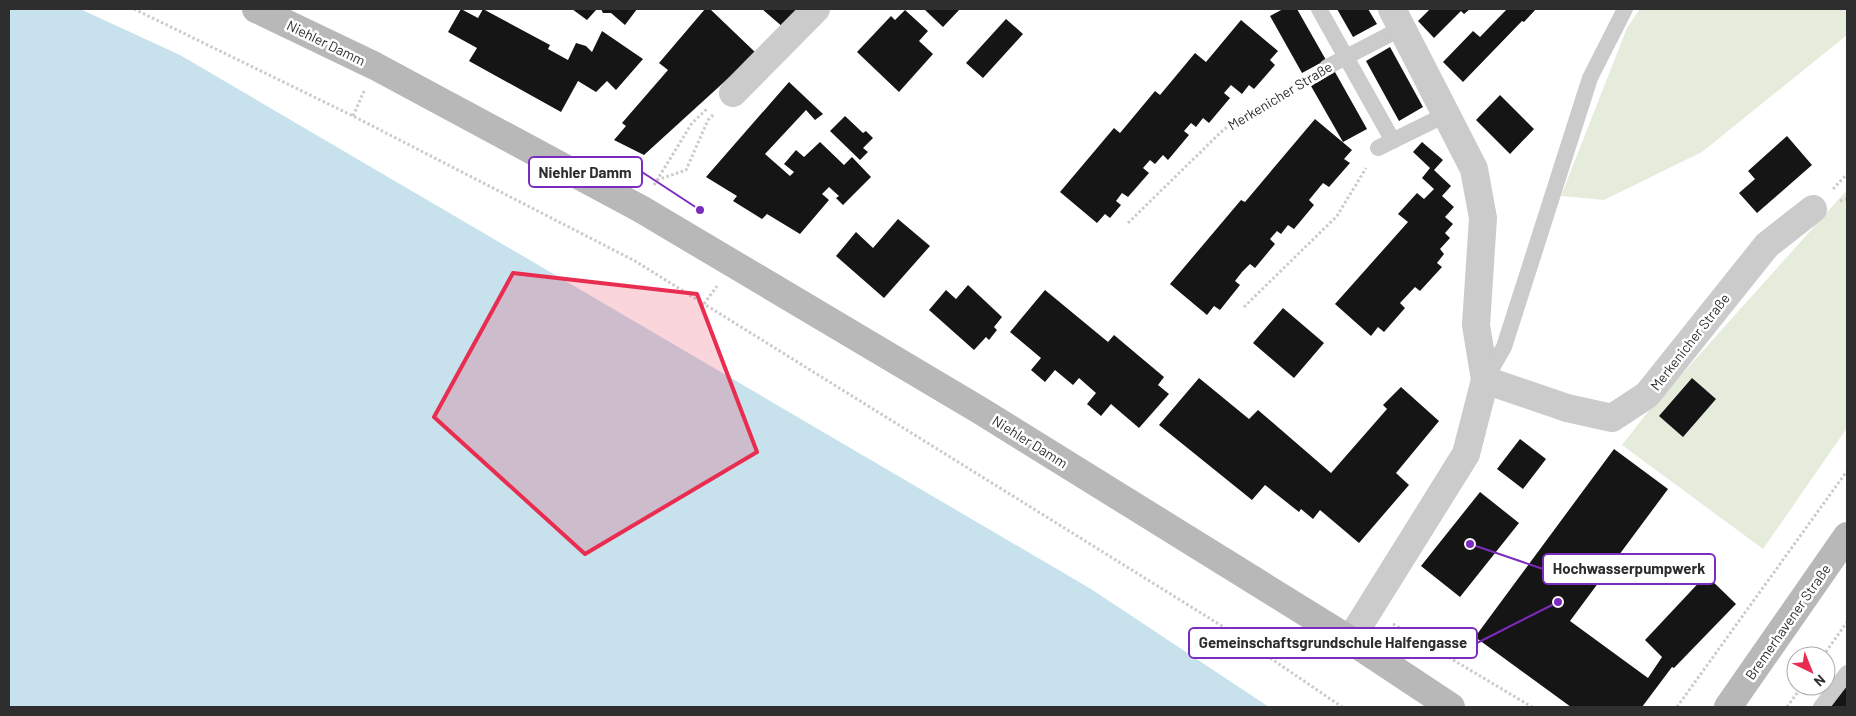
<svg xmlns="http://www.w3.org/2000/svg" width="1856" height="716" font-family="Barlow,sans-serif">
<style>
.green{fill:#e6ecdb}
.water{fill:#c7e2ec}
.building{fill:#151515}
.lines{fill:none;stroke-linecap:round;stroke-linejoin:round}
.path{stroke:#cbcbcb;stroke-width:3;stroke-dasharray:2.5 2.5;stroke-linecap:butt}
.lane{stroke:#cbcbcb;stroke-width:16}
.street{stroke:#cbcbcb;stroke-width:28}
.secondary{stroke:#b8b8b8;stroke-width:28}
.marked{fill:#e82d50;fill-opacity:0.2;stroke:#e82d50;stroke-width:4;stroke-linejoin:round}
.labels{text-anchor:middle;stroke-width:5;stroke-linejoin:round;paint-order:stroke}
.street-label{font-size:14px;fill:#2e2e2e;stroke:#fff}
.leader{fill:none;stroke:#7b2cbf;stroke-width:2}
.callout-dot{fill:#7b2cbf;stroke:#fff;stroke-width:2}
.callout{fill:#fff;stroke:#7b2cbf;stroke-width:2}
.callout-label{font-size:15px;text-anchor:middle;font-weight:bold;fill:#2e2e2e}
</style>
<rect width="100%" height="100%" fill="#fff"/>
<!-- green -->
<path class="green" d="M1640,9h207v26l-145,117 -98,48 -43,-4 66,-168z
M1847,190v238l-84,121 -141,-104 25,-32z"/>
<!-- water -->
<path class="water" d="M9,9h71l100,46 911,534 178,118h-1260z"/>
<!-- building -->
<path class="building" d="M461,9l17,9 5,-9 67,36 -2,4 20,11 8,-17 10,3 6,6 10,-21 41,28 -27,31 -9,-9 -11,11 -18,-11 -17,31 -92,-51 8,-13 -29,-16z
M572,9h22l2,1 -9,10z
M601,9h36l-12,16 -14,-12h-8z
M705,9h5l46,44 -112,102 -30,-15 12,-14 -4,-3 46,-53 -9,-7z
M762,9h41l-19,19z
M924,9h36l-17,18z
M1283,9h14l29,51 -24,13 -32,-57z
M1337,9h31l9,15 -24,13z
M1430,9h40l-6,5 -3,-3 -27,27 -16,-17z
M1507,9h29l-12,13 -2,-1 -59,61 -20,-20 30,-31 7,6z
M905,10l23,21 -9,10 14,13 -34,38 -42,-40 34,-36 4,4z
M1006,19l17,15 -40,44 -17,-15z
M1241,20l37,31 -8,9 5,5 -21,24 -5,-4 -7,9 -11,-9 -7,8 6,5 -21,25 -6,-5 -7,9 -5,-4 -7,8 5,4 -21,25 -5,-5 -8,9 -5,-4 -7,8 6,5 -21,24 -6,-4 -6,8 5,4 -11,13 -5,-4 -8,9 -37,-31 54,-64 6,5 35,-42 5,4 35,-42 11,9z
M1390,47l33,60 -24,14 -33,-60z
M1335,72l32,57 -24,13 -32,-56z
M789,82l34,32 -8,6 -9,-10 -41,44 25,22 4,-4 -10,-8 12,-14 8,7 16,-15 24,23 8,-8 19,20 -28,28 -7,-7 3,-2 -10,-9 -7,7 7,6 -29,34 -33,-20 -5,5 -29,-18 4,-5 -31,-19z
M1500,95l34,34 -24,25 -34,-34z
M845,116l18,17 3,-2 7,7 -10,10 5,4 -8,8 -30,-29z
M1315,119l37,31 -8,9 6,4 -21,24 -6,-4 -14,17 5,5 -20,24 -6,-4 -7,9 -4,-3 -7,8 5,5 -20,24 -5,-4 -8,8 -7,9 5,4 -20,25 -6,-4 -7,9 -37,-31 71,-84 4,2z
M1787,136l25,29 -55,48 -18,-20 16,-14 -7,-8z
M1422,142l21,18 -9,10 17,16 -9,10 12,11 -9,10 8,7 -8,9 5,5 -10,11 4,5 -7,9 5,4 -22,24 -5,-4 -15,16 5,5 -21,24 -6,-5 -7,9 -36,-32 73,-82 -10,-8 19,-21 7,6 10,-10 -12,-11 8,-10 -17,-16z
M898,219l32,27 -46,52 -48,-42 20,-24 17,16z
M968,285l34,32 -8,10 3,3 -8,10 -3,-3 -12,13 -45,-40 17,-20 10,9z
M1045,290l63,52 6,-7 50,42 -6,8 11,9 -30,34 -28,-24 -10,12 -14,-12 9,-11 -17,-15 -6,7 -18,-15 -10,12 -14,-12 10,-12 -31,-26z
M1283,308l41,35 -30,35 -41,-35z
M1199,378l50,41 9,-9 73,63 56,-64 -4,-4 18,-18 38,34 -43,52 13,12 -50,58 -39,-33 -7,9 -12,-10 -2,3 -34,-27 -13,15 -93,-75z
M1692,378l24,21 -33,38 -24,-21z
M1520,439l26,20 -23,30 -26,-20z
M1614,449l54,40 -98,132 78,57 14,-21 -17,-17 61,-65 30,29 -62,64 -2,-1 -30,40h-71l-96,-70z
M1480,492l39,31 -59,74 -39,-31z
M1847,678v29h-31z"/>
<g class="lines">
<!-- path -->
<path class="path" d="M134,9l219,107 282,145 603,375 104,71
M353,116l11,-25
M657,180l29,-10 22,-50 6,-6
M654,185l38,-62 16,-15
M1833,189l14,-15
M1840,201l7,-2
M1128,223l93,-91 20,-16 66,-38
M704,304l13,-18
M1244,307l93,-91 29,-48
M1393,624l139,83
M1823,656l24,-34
M1677,707l170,-236
M1787,707l15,-21"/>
<!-- lane -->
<path class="lane" d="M1319,9l74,132
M1327,67l75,-39
M1378,148l69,-34
M1485,380l19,-33 86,-269 35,-69
M1821,707l26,-34"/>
<!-- street -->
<path class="street" d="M733,93l83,-84
M1485,380l82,28 45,10 35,-23 120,-150 46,-36
M1350,640l116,-186 19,-74 -9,-55 7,-107 -9,-49 -82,-160"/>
<!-- secondary -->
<path class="secondary" d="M256,9l119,57 266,143 340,202 369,229 101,67
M1728,707l119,-171"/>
</g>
<!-- marked area -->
<path class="marked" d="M513,273l184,21 60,158 -172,102 -151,-137z"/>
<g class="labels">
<!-- street labels -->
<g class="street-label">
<text transform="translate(326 43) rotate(26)" y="5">Niehler Damm</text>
<text transform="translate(1280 96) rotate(-31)" y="5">Merkenicher Straße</text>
<text transform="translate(1690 342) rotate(-52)" y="5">Merkenicher Straße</text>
<text transform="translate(1030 442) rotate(32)" y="5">Niehler Damm</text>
<text transform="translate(1788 622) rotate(-55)" y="5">Bremerhavener Straße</text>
</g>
</g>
<!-- callouts -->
<path class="leader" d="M700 210L642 172M1470 544L1543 569M1558 602L1477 643"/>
<g class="callout-dot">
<circle cx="700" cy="210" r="5"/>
<circle cx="1470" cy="544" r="5"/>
<circle cx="1558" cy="602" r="5"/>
</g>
<g class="callout">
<rect x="529" y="157" width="113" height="30" rx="5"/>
<rect x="1543" y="554" width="172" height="30" rx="5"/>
<rect x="1189" y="628" width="288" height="30" rx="5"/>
</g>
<g class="callout-label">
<text x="585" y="178">Niehler Damm</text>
<text x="1629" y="574">Hochwasserpumpwerk</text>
<text x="1333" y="648">Gemeinschaftsgrundschule Halfengasse</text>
</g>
<!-- border -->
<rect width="1856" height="716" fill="none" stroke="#2e2e2e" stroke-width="20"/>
<!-- north arrow -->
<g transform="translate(1811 671) rotate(137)"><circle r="24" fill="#ffffff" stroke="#ababab"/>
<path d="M0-4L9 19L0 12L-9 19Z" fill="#e82d50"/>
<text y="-8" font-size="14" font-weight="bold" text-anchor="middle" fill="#2e2e2e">N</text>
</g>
</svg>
